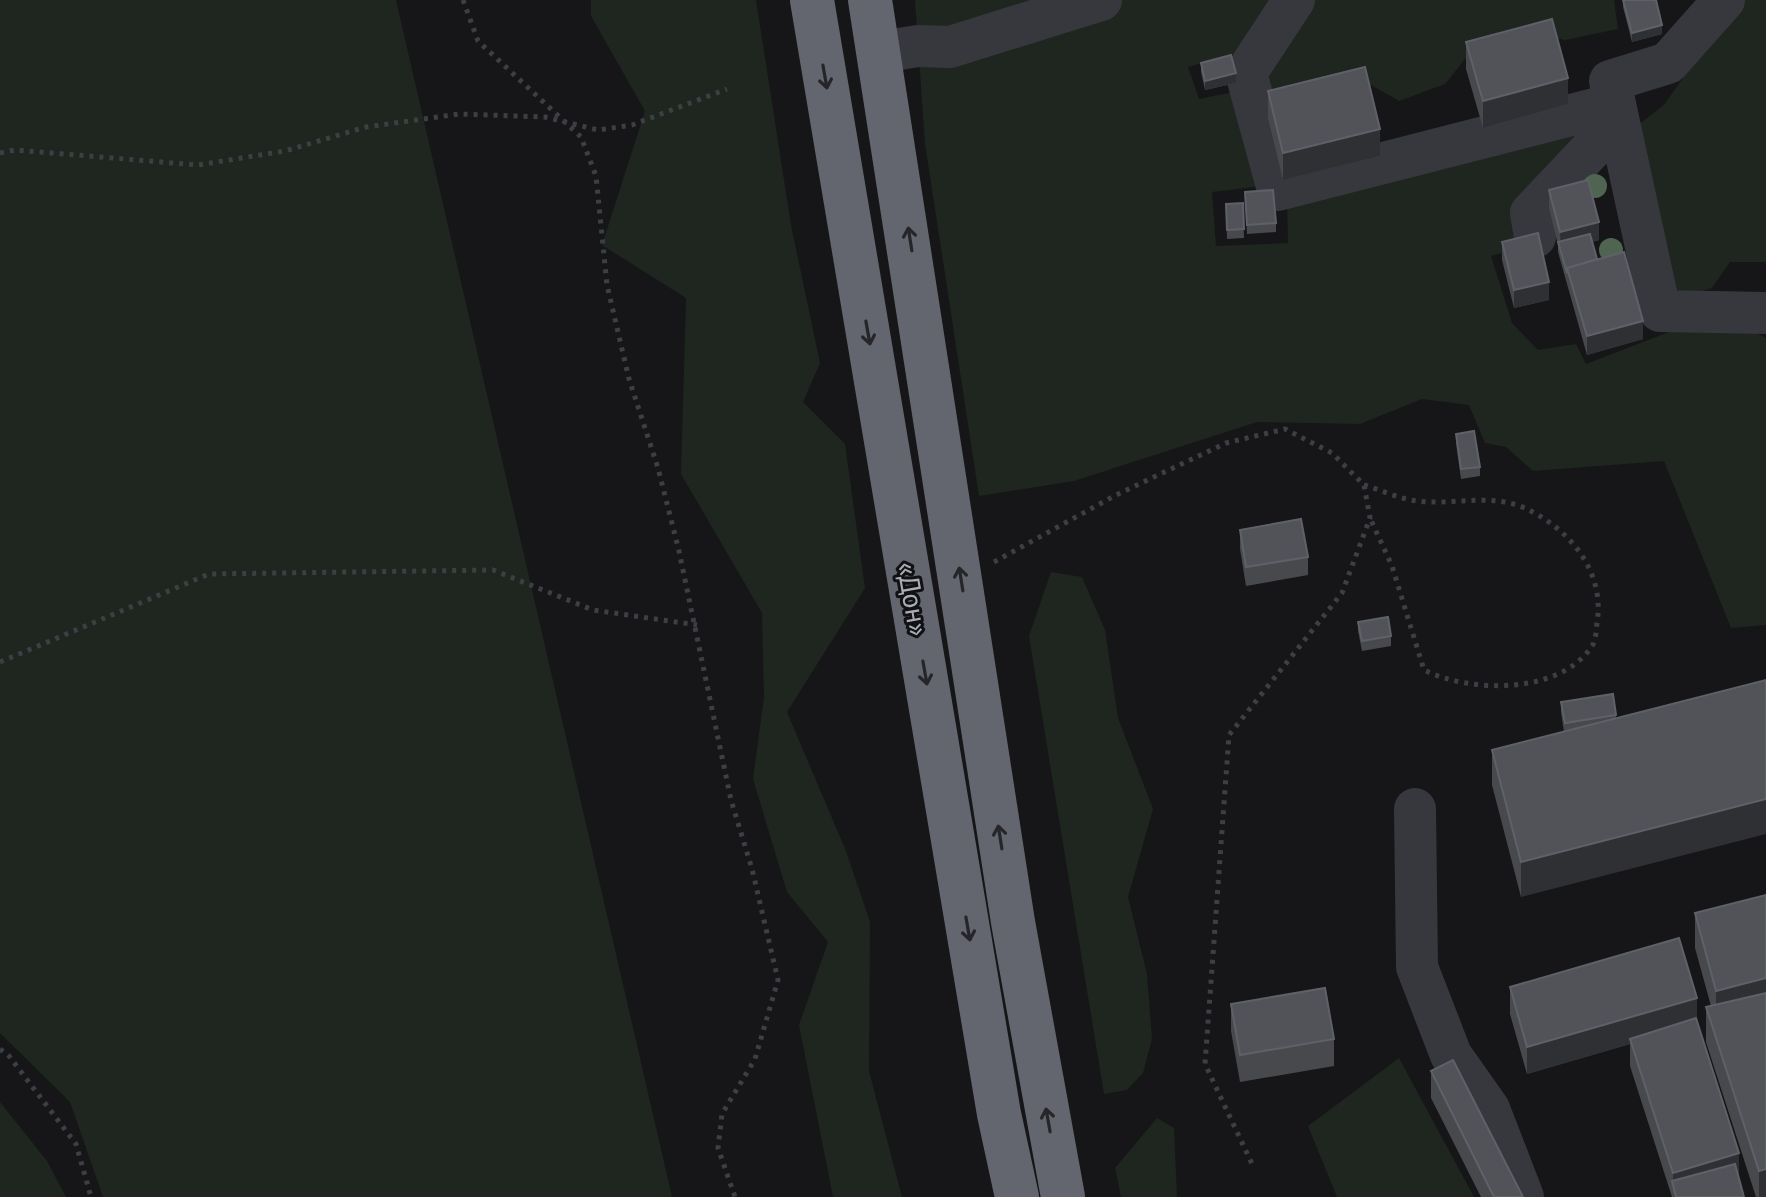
<svg xmlns="http://www.w3.org/2000/svg" width="1766" height="1197" font-family="'PT Sans',sans-serif">
<style>
.green{fill:#1e261f}
.lines{fill:none;stroke-linecap:round;stroke-linejoin:round}
.path{stroke:#3d3f44;stroke-width:5;stroke-dasharray:4 6;stroke-linecap:butt}
.minor{stroke:#37383d;stroke-width:42}
.highway{stroke:#63666e;stroke-width:44}
.tree{fill:#506452}
.wall{fill:#47494d}
.shaded-wall{fill:#2f3033}
.building{fill:#525359;stroke:#5f6168;stroke-width:2}
.oneway{stroke:#26262a}
.labels{text-anchor:middle;stroke-width:6;stroke-linejoin:round;paint-order:stroke}
.street-label{font-size:28px;fill:#a8adb8;stroke:#111113}
</style>
<rect width="100%" height="100%" fill="#161618"/>
<!-- green -->
<path class="green" d="M0,0h396l276,1197h-569l-33,-95 -70,-69z
M591,0h165l35,225 29,138 -17,39 42,42 20,144 -78,124 59,139 24,71 -1,149 33,126h-69l-34,-172 29,-83 -41,-50 -34,-113 11,-82 -2,-84 -81,-139 5,-176 -84,-53 43,-134 -54,-95z
M915,0h359l-40,54 -46,13 11,32 39,-8 25,95 -51,6 4,54 72,-3 -1,-43 313,-84 -72,130 -37,10 21,67 26,27 38,-6 10,20 83,-32h85l12,6v287l-35,3 -67,-167 -131,10 -27,-24 -21,-4 -16,-38 -47,-6 -62,25 -103,-2 -183,59 -95,15 -54,-352z
M1310,0h304l4,29 -53,11 -32,-7 -64,21 -24,30 -46,17 -28,-16 -94,19 -16,-25z
M1745,0h21v262h-36l-18,26 -34,10 -44,-170 30,-23 62,-89z
M1051,572l31,5 23,53 13,88 35,91 -25,88 19,77 5,65 -9,34 -16,17 -23,4 -75,-458z
M1399,1058l75,139h-137l-29,-71z
M0,1102l47,59 19,36h-66z
M1157,1118l17,10 3,69h-56l-6,-29z"/>
<g class="lines">
<!-- path -->
<path class="path" d="M463,0l15,41 103,96 15,39 11,109 22,94 29,89 21,83 52,249 21,69 26,111 -23,79 -33,55 -4,34 17,49
M0,153l15,-3 183,15 87,-14 81,-24 93,-13 86,3 53,13 34,-5 95,-36
M1364,485c17,5 36,14 53,16 39,5 76,-10 114,10 42,22 74,63 66,112 -1,7 -1,18 -5,23 -32,49 -122,47 -168,24l-32,-104 -22,-48
M994,562l122,-67 110,-52 59,-14 47,24 32,32 6,33 -28,75 -113,142 -24,329 48,102
M0,662l209,-88 284,-4 100,40 104,15
M0,1049l9,7 67,88 15,53"/>
<!-- minor -->
<path class="minor" d="M1294,0l-48,73 32,117 336,-86
M1724,0l-56,63 -58,18 50,230 106,2
M881,52l37,-6 32,1 151,-47
M1535,237l-4,-24 87,-92
M1415,809l2,158 34,88 38,54 34,88"/>
<!-- highway -->
<path class="highway" d="M812,0l187,1114 18,83
M870,0l143,922 50,275"/>
</g>
<!-- trees -->
<g class="tree">
<circle cx="1595" cy="186" r="12"/>
<circle cx="1611" cy="250" r="12"/>
</g>
<!-- wall -->
<path class="wall" d="M1623,0l39,34 -30,8 -9,-35z
M1466,42l102,62 -85,24 -17,-59z
M1201,63l35,20 -31,7 -4,-18z
M1268,91l112,65 -97,24 -15,-62z
M1549,190l50,50 -7,2 5,17 46,80 -56,16 -29,-103v-7l-9,-37z
M1245,192l31,31v9l-29,2z
M1243,203l1,35 -17,1 -1,-35z
M1502,242l47,58 -35,8 -12,-48z
M1456,434l24,33v9l-19,3 -5,-36z
M1240,530l68,27v18l-62,11 -6,-37z
M1358,622l33,14v10l-29,5 -4,-20z
M1561,702l55,13v3l-95,179 -29,-112v-35l72,-18 -3,-20z
M1766,895v302h-10l-50,-155v-35l5,-1 -16,-58v-35z
M1510,987l187,32 47,178h-72l-42,-131v-22l-103,30 -17,-60z
M1231,1004l103,35v27l-94,16 -9,-51z
M1431,1071l92,126h-42l-50,-99z"/>
<!-- shaded-wall -->
<path class="shaded-wall" d="M1662,25v9l-30,8v-9z
M1236,73v10l-31,7v-9z
M1568,78v26l-85,24v-27z
M1380,129v27l-97,24v-27z
M1599,222v18l-38,10 -1,-18z
M1549,282v18l-35,8v-18z
M1643,321v18l-56,16v-19z
M1766,799v35l-245,63v-35z
M1766,978v35l-50,13v-35z
M1697,998v27l-67,14v5l-103,30v-27z
M1739,1153v27l-66,5v-12z
M1766,1169v28h-7v-26z"/>
<!-- building -->
<path class="building" d="M1623,0h33l6,25 -30,8z
M1552,19l16,59 -85,23 -17,-59z
M1231,55l5,18 -31,8 -4,-18z
M1365,67l15,62 -97,24 -15,-62z
M1588,180l11,42 -39,10 -11,-42z
M1273,190l3,33 -29,2 -2,-33z
M1243,203l1,26 -17,1 -1,-26z
M1538,233l11,49 -35,8 -12,-48z
M1590,234l7,25 -30,9v5l-9,-31z
M1624,252l19,69 -56,15 -20,-68z
M1474,431l6,36 -19,2 -5,-35z
M1301,519l7,38 -62,10 -6,-37z
M1388,617l3,19 -29,5 -4,-19z
M1766,680v119l-245,63 -29,-112z
M1613,694l3,21 -51,8 -4,-21z
M1766,895v83l-50,13 -21,-78z
M1679,938l18,60 -170,49 -17,-60z
M1325,988l9,51 -94,16 -9,-51z
M1766,993v176l-7,2 -53,-164z
M1696,1018l43,135 -66,20 -43,-134z
M1453,1060l70,137h-29l-63,-126z
M1735,1164l9,33h-68l-4,-16z"/>
<!-- one-way arrows -->
<defs><path id="oneway-shaft" d="M-6 0H5M1.5-3L5.5 0L1.5 3" fill="none" stroke-width="1.6" stroke-linecap="round" stroke-linejoin="round" transform="scale(2)"/></defs>
<g class="oneway">
<use href="#oneway-shaft" transform="translate(825 77) rotate(80)"/>
<use href="#oneway-shaft" transform="translate(910 239) rotate(-99)"/>
<use href="#oneway-shaft" transform="translate(868 333) rotate(80)"/>
<use href="#oneway-shaft" transform="translate(961 579) rotate(-99)"/>
<use href="#oneway-shaft" transform="translate(925 673) rotate(80)"/>
<use href="#oneway-shaft" transform="translate(1000 837) rotate(-99)"/>
<use href="#oneway-shaft" transform="translate(968 929) rotate(80)"/>
<use href="#oneway-shaft" transform="translate(1048 1120) rotate(-100)"/>
</g>
<g class="labels">
<!-- street labels -->
<g class="street-label">
<text transform="translate(913 599) rotate(80)" y="10">«Дон»</text>
</g>
</g>
</svg>
